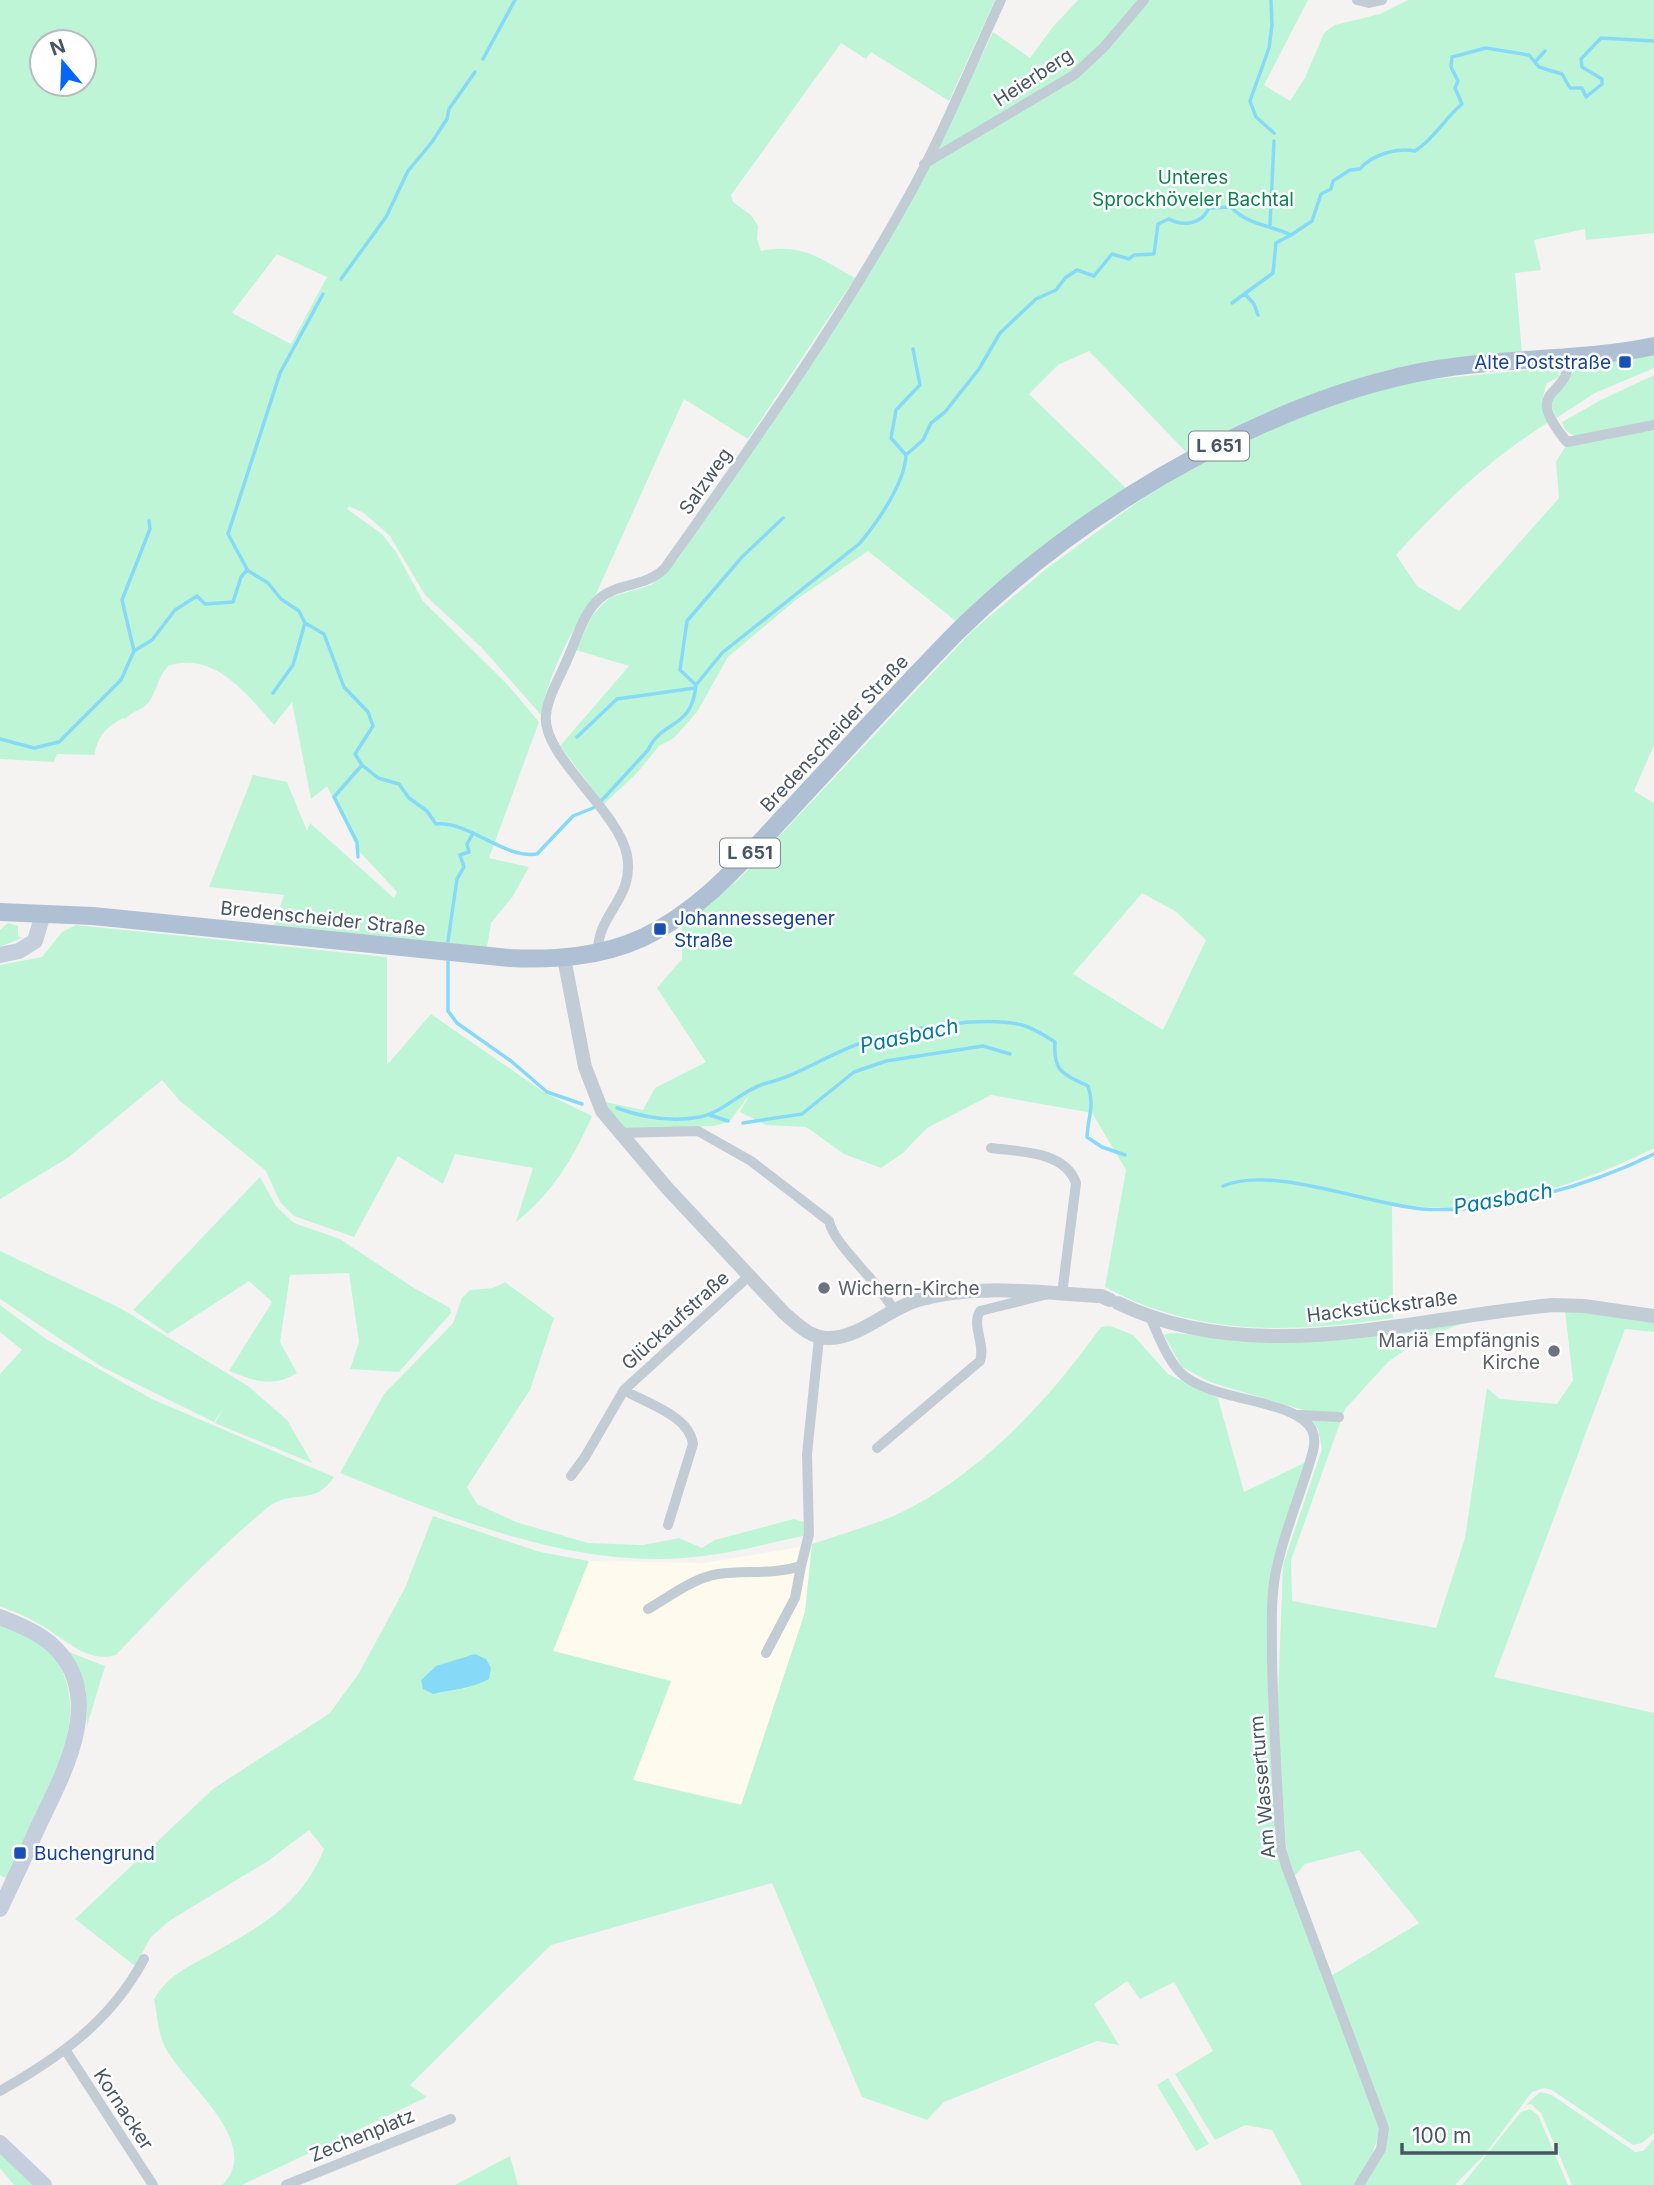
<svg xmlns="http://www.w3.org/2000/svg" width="1654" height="2185" font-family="Inter,sans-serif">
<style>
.commercial{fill:#fefaed}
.green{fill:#bef5d6;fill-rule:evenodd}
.water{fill:#87daf7}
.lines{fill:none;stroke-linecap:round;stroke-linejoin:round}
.stream{stroke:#87daf7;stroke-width:3.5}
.minor{stroke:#c2ccd5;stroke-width:10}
.tertiary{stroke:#c2ccd5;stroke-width:14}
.secondary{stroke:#c4cedd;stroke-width:16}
.primary{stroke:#b0c0d4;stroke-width:18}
.transit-dot{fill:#1a4fb4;stroke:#fff;stroke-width:2.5}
.worship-dot{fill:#6b7280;stroke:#fff;stroke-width:2.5}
.labels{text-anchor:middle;stroke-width:5;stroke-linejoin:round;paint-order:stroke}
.shield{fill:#fff;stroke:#7f8892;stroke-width:2}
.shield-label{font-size:18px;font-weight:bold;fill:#485563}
.street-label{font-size:19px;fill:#485563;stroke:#fff}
.park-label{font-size:19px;fill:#0d834e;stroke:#fff}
.transit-label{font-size:19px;fill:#164399;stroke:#fff;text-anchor:start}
.worship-label{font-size:19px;fill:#5b616d;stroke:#fff;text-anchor:start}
.water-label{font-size:21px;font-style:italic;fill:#037aa3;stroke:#fff}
</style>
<rect width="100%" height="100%" fill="#f5f3f2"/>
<!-- commercial -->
<path class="commercial" d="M812,1545l-7,67 -63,192 -109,-24 38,-98 -118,-31 35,-90 116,2z"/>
<!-- green -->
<path class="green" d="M0,0h995l-46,101 -78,-49 -5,7 -25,-16 -110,152 2,7 18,13 7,11 -1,13 4,12c42,-8 58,7 94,27l-107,161 -64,-40 -88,195c-24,35 -47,78 -55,121l-59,-67 -57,-53 -35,-59 -26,-23 -15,-7 -2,3 35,25 14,18 27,49 85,84 31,37 -50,136 40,9 -16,29 -22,27 -4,24 -214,-19 11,-33 -75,-8 44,-112 34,7 20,49 3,-8 84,75 3,-6 -39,-42 -31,-64 -16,13 -19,-97 -18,23c-26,-30 -60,-75 -106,-59 -10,11 -11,24 -19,36 -6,8 -18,9 -23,17l-3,-1c-16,8 -27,20 -28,37l-38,-1 -3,8 -54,-3zM42,42h42v42h-42zM277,254l50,23 -36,67 -59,-31z
M1078,0h66l-72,75 -138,80 59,-123 37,26 22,-30z
M1147,0h161l-44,85 26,16 15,-23 19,-45 11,-8 45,-11 28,-14h246v233l-68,7 -1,-11 -51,11 7,30 -26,3 7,80c-37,4 -75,5 -111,12 -79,15 -151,55 -222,90l-100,-104 -31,14 -29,29 99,96 -171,132 -89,-71 -71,48 -69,58 -31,55 -23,26 -15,8 -22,27 -33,31 -44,-58 69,-80 -53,-16 16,-34 10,-11 9,-8 40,-12 27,-26 254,-396 113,-67z
M1654,353v15l-59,25 -39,25 -6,-16 2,-7 29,-31z
M1558,367l1,10 -12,6c-6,17 -6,23 2,39 -58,36 -107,82 -153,133l21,31 42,25 100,-113 -3,-36 9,-15 89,-20v318l-20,46 20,12v345c-54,28 -141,58 -202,59 -20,1 -40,-1 -60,-2l1,113c-101,15 -196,19 -288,-31l21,-117 -34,-57 -101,-18 -64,33 -24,25 -22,15 -37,-14 -38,-27 -40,-2 -26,-13 10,-18 -21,28 -16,4 -89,3 -18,-14 -1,-13 38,8 12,-22 51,-26 -49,-74 25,-29v-34l57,-46 233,-248 74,-62 93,-68 47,-29 73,-38 110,-43 56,-11zM1142,893l33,18 31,29 -43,90 -90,-56z
M1654,375v46l-76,15c-9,-2 -13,-4 -16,-14l39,-22z
M8,923l10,3v10l4,2 -22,9v-17z
M76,925l311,32v108l44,-51 114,79 47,23c-18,41 -40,78 -76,106l17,-54 -78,-14 -12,30 -45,-28 -44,81 -60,-21 -14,-14 -14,-31 -86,-70 -18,-21 -93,77 -69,42v-234l42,-8 20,-25z
M260,1177l16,29 18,17 46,16 74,49 36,20 1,5 -52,59 -49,-3 9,-27 -10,-69 -59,2 -10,67 17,31c-24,15 -43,8 -68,-2l43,-69 -23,-21 -81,53 -35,-24z
M0,1251l120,57 128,78 39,34 25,43 -97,-40 9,-16 -10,15 -112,-55 -102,-68z
M505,1282l49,36 -24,72 -63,97 10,17 39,18 72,21 55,2 36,-7 23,10 13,-8 79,-21 12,4 1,12c-34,7 -69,17 -104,21 -125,16 -250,-37 -363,-83l44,-79 69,-71 9,-25 8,-8 23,-2z
M0,1305l46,34 106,60 182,78c-20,31 -42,10 -68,32 -54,45 -102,95 -150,146 -29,9 -52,-17 -75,-30 -13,-8 -27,-13 -41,-19v-232l22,-24 -22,-18z
M1565,1311l89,9v12l-29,-3 -131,348 160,36v420l-12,10 -9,2 -81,-55 -8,-2 -12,4 -47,62 -30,31h-91l24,-50 -57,-159 88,-53 -60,-73 -54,14 -12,14 -6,-23 -10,-134 6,-156 39,-116 -4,-20 -15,-19 -93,-28 -28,-15 -18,-32c8,-6 53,5 68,5 79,1 159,-12 238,-20l-50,20 -31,21 -44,48 -54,151 1,41 144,27 29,-90 22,-150 13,11 57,5 16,-24z
M1110,1326l23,9 35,39 50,24 26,94 62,-30 -34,102 -4,135 8,141 104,290 -7,22 -19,33h-52l-30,-55 -27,-5 -30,15 -40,-66 38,-23 -39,-69 -34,17 -13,-18 -33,23 25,41 -22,-4 -153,61 -17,18 -65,-23 -90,-214 -221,62 -141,140 17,12 -185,88h-20c43,-42 -38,-101 -57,-138 -7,-13 -8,-34 -11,-48 15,-24 30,-30 54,-43 51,-29 93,-50 116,-107l-15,-19 -41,31 -99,60 -18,16 -16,29 -60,-47 138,-130 117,-76 29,-40 46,-85 28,-72 107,36 49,9 -36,90 118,30 -38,99 108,25 64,-193 7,-68c33,-11 70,-21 100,-37 78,-43 138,-109 189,-180zM436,1666l30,23 -45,-9z
M0,1625c18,8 37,14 51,29 52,60 -16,165 -44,225l-7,-4z
M69,1652l36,14 -18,60 -1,-36z
M1168,2078l41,66 -13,7 -39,-66z
M1540,2092l12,3 83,57 8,-1 11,-12v46h-82l-31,-72 -10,-9 -5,1z
M1530,2109l8,6 30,70h-106l59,-73z
M0,2151l33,34h-19l-14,-17z
M510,2156l8,29h-63z"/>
<!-- water -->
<path class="water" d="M475,1654l11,5 5,9 -2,11c-18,10 -36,10 -56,15l-10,-5 -2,-9 15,-14z"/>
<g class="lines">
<!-- stream -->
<path class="stream" d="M1271,0l1,25 -3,23 -19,53 6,16 18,16
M483,59l32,-59
M1535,62l10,-11
M1270,225l4,-84
M341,279l45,-62 22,-46 24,-29 15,-23 2,-10 26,-37
M1245,294l9,10 4,11
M1232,303l41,-30 3,-30 15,-8
M906,455l-15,-17 5,-28 24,-25 -7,-36
M247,569l-19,-35 52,-161 43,-79
M134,651l-12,-51 28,-71 -1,-8
M696,685l-16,-15 7,-49 55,-64 41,-39
M273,693l20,-28 12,-42
M577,737l40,-38 78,-11
M0,739l34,9 25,-6 62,-62 13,-29 18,-11 23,-30 22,-14 8,8 28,-2 8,-25 6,-7 21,13 13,16 18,12 6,12 19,11 20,53 24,25 5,14 -18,28 7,11 16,13 21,6 10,14 18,13 9,13c33,-3 68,35 101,30l36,-38 20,-8 12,-11 43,-47c14,-31 44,-20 48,-65l26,-32 137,-109c18,-21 46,-61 47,-89l17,-15 8,-17 14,-11 34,-43 21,-36 36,-34 20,-9 9,-12 12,-8 17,6 18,-22 17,5 5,-4 20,-1 4,-30 11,-5c15,8 33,5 40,-11l22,-1c18,19 37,17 60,28l21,-14 9,-27 10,-5 2,-8 17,-11 10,-1c11,-14 38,-22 55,-18 20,-13 29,-32 47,-47l-7,-16 3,-7 -7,-14 1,-10 34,-9 43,7 10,12 23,7 8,14h12l4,9 16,-13v-5l-20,-12 -1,-8 20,-21 53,3
M358,857l-1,-15 -23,-45 28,-32
M448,941l9,-62 7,-12 -4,-12 9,-3 -2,-8 5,-9
M448,962v49l9,12 54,38 36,31 35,12
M617,1108c27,10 55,14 83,9 24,-5 43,-28 67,-34 33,-8 63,-30 97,-41 38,-13 119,-27 158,-17 12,3 23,11 33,17 -2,30 8,32 33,44 7,21 0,29 -1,51l15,10 23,8
M710,1115l18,6
M743,1123l59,-9 52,-42 32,-11 97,-15 27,8
M1223,1186c50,-21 143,18 199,23 71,5 169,-24 232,-55"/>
<!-- minor -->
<path class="minor" d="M1357,0l12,3 13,-3
M924,164l150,-89 30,-28 40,-47
M1568,357c4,43 -49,27 -1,85l87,-17
M598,953c-1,-41 37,-53 29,-98 -9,-45 -86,-100 -81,-140 2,-19 14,-38 21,-55 9,-19 16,-47 32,-61 19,-17 46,-11 66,-31 84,-119 170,-239 241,-367 36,-64 64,-134 95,-201
M620,1133l78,-2 53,30 78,60c5,25 50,60 65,90
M991,1148c30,4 74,3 85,35l-14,111
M1151,1319c8,18 15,37 28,52 29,32 116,26 133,59 3,7 3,13 1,21 -10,37 -26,73 -35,111 -8,31 -6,64 -6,95 1,64 5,128 9,192l5,17 98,262 -3,21 -22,36
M624,1390c23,14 65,25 69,54l-25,81
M1300,1415l39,2
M877,1448l103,-87c6,-17 -9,-35 0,-50l68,-17
M571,1476l14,-19 39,-67 125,-114
M648,1609c21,-12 45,-31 70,-35 28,-4 55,1 83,-8l8,-32 -2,-80 12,-116
M766,1653l29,-55 6,-32
M66,2051l87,134
M0,2091c60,-34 111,-70 144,-132
M286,2185l165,-66"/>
<!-- tertiary -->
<path class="tertiary" d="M564,958l21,109 17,44 65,77 117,125c13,11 27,26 46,25 31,-1 58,-29 88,-38 57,-17 124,-7 183,-4l9,4
M1118,1303c136,66 293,15 435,2l31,1 70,10"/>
<!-- secondary -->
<path class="secondary" d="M0,955l19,-4 16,-10 8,-27
M0,1617c21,9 44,17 59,35 45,51 3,124 -21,175 -12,27 -25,55 -38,82
M0,2143l44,42"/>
<!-- primary -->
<path class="primary" d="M0,912l93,4 417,42c45,2 90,-1 132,-20 61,-28 103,-80 148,-128 55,-59 110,-120 167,-178 60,-59 132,-113 205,-156 85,-49 178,-91 276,-107 72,-12 145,-8 216,-23"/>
</g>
<!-- markers -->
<g class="transit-dot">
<rect x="1618" y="355" width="14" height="14" rx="3.5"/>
<rect x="653" y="922" width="14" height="14" rx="3.5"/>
<rect x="13" y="1846" width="14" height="14" rx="3.5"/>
</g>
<g class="worship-dot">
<circle cx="824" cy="1288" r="7"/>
<circle cx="1554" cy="1351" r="7"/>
</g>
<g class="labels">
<!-- shield labels -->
<g class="shield">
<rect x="1189" y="431.5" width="60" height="29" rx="5"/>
<rect x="720" y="838.5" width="60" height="29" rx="5"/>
</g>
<g class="shield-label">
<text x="1219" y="452">L 651</text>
<text x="750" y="859">L 651</text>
</g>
<!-- street labels -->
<g class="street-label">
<text transform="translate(1033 77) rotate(-33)" y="7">Heierberg</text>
<text transform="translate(705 481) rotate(-55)" y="7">Salzweg</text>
<text transform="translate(834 733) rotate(-47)" y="7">Bredenscheider Straße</text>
<text transform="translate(323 918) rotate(6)" y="7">Bredenscheider Straße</text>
<text transform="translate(1382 1306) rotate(-7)" y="7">Hackstückstraße</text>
<text transform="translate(675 1320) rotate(-42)" y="7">Glückaufstraße</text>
<text transform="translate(1262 1787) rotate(-95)" y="7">Am Wasserturm</text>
<text transform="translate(124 2109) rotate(57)" y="7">Kornacker</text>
<text transform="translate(362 2135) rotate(-22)" y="7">Zechenplatz</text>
</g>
<!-- park labels -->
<g class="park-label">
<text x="1193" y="184">Unteres<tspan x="1193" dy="22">Sprockhöveler Bachtal</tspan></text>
</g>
<!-- transit labels -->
<g class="transit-label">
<text x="1611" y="369" text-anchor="end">Alte Poststraße</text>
<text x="674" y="925">Johannessegener<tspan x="674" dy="22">Straße</tspan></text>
<text x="34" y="1860">Buchengrund</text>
</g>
<!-- worship labels -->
<g class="worship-label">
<text x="838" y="1295">Wichern-Kirche</text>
<text x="1540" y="1347" text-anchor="end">Mariä Empfängnis<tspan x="1540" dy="22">Kirche</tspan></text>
</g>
<!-- water labels -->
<g class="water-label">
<text transform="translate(909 1036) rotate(-12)" y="7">Paasbach</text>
<text transform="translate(1503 1199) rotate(-10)" y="7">Paasbach</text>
</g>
</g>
<!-- north arrow -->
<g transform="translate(63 63) rotate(341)"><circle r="33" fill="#ffffff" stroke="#b6bbc1" stroke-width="2"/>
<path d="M0-5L12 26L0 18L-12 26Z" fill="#0665fb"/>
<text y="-10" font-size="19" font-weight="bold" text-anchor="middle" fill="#485563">N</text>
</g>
<!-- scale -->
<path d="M1402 2143v10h154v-10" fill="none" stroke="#485563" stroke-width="3.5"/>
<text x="1412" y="2143" font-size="21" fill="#485563" stroke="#ffffff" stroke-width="5" paint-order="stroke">100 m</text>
</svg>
